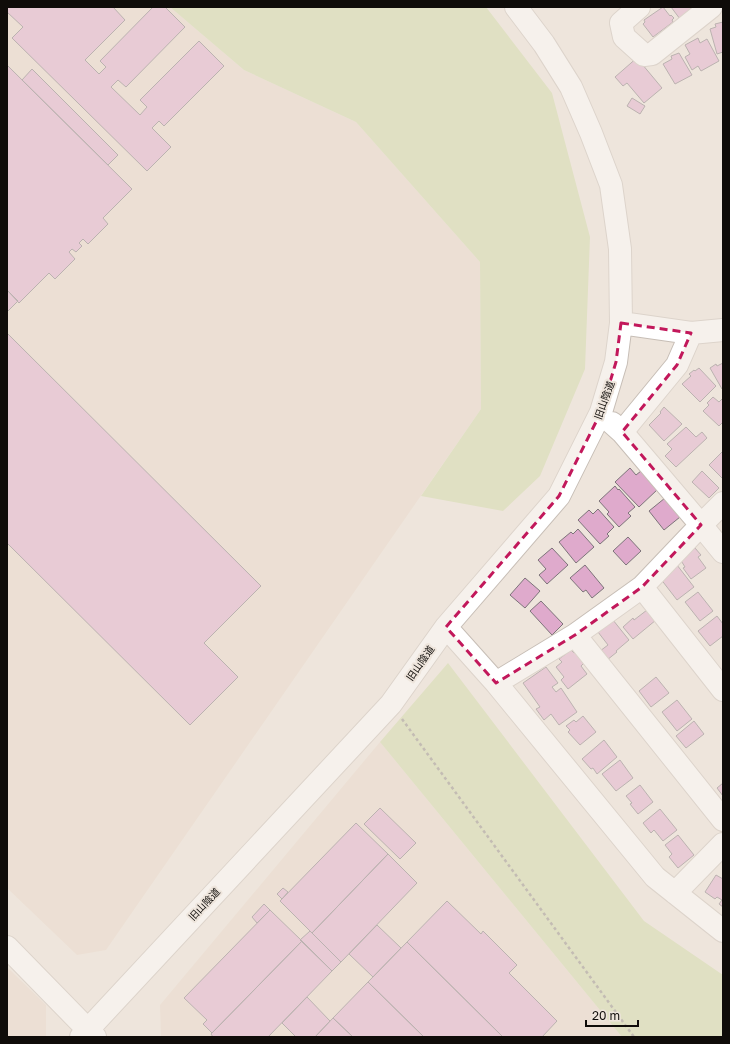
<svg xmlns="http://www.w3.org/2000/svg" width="730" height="1044" font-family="'Golos Text','Noto Sans JP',sans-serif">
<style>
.built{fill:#e8d8ca}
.green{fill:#ced9a5}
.building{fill:#dfaacc;stroke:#7d747a}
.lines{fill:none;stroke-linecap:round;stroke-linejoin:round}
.minor-casing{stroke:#c7beb6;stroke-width:24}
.path{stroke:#8f8982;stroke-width:2.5;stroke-dasharray:3 3;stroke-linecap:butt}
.minor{stroke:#fff;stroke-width:22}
.marked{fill:none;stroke:#c2185b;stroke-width:3;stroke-dasharray:8 5;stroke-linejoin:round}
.labels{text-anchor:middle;stroke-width:4;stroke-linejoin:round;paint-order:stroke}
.street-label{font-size:10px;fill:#0f0c09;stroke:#eee5dc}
</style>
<rect width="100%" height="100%" fill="#eee5dc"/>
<!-- built -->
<path class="built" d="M7,7h163l74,63 112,52 124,140 1,147 -375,541 -29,5 -70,-67z
M380,742l242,295h-461l-1,-32z
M7,967l39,38v32h-39z"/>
<!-- green -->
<path class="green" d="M170,7h316l66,86 38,144 -5,132 -45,107 -37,35 -82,-15 60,-87 -1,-147 -124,-140 -112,-52z
M448,663l196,258 79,54v62h-101l-242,-295z"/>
<!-- building -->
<path class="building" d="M7,7h106l12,13 -40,40 14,14 7,-7 -6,-6 53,-54h12l20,20 -59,60 -8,-7 -7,7 29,28 7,-8 -7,-7 59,-59 25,25 -60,60 -5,-5 -7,7 19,19 -24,24 -135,-133 11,-11 -16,-15z
M663,7l7,9 1,-1 3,3 -2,2 1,2 -20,15 -10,-13 2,-2 -1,-2z
M671,7h23l-14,12z
M723,22v30l-6,2 -7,-25 6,-2 -1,-3z
M698,38l2,5 7,-4 12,22 -18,10 -3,-5 -6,4 -7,-13 5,-3 -5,-9z
M679,53l13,22 -17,9 -12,-20 9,-5 -1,-3z
M639,56l3,8 20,24 -18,15 -17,-20 -4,3 -8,-9z
M7,65l125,124 -29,29 5,6 -20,20 -5,-5 -4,4 3,3 -6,6 -4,-3 -3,3 6,7 -20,20 -6,-6 -30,30 -12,-13z
M32,69l86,86 -10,10 -86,-85z
M632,98l13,8 -5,8 -13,-8z
M7,290l11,11 -11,11z
M7,333l254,253 -57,57 34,34 -48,48 -183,-182z
M723,363v26h-1l-12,-21 6,-4 1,2z
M699,368l17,18 -16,16 -18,-18 9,-8 -2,-2 5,-4 1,1z
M713,397l6,5 4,-4v24l-4,4 -16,-15 6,-6 -2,-2z
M664,407l18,17 -18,17 -15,-16 12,-12 -1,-1z
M686,427l10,10 6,-5 5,6 -31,29 -11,-11 7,-7 -5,-5z
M722,452l1,1v26l-14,-14z
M630,468l6,7 5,-4 17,18 -19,18 -24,-25z
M702,471l17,17 -10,10 -17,-16z
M615,486l3,4 1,-1 16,18 -7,6 3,3 -12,11 -12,-13 2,-2 -10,-11z
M665,498l15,19 -16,13 -15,-19z
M598,509l16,18 -7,7 2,2 -9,8 -22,-24 11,-10 4,4z
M578,529l16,18 -18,16 -17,-21 12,-10 2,2z
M628,537l13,14 -15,14 -13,-14z
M552,548l16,17 -21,19 -8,-9 7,-6 -8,-9z
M695,548l6,7 -3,2 8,11 -15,11 -8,-11 2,-1 -5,-8z
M585,565l19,23 -12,10 -6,-8 -3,2 -13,-14z
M677,565l17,22 -17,13 -17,-22z
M525,578l15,13 -15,17 -15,-13z
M698,592l15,19 -13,10 -15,-19z
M541,601l22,23 -11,11 -22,-24z
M647,610l9,10 -23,19 -10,-12 10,-9 1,2z
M717,616l6,8v12l-13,10 -12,-15z
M613,620l16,20 -13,11 1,1 -10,8 -7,-9 8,-6 -10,-13z
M571,650l3,3 2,-1 8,11 -3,3 6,8 -19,15 -7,-9 3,-3 -8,-10 6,-5 -3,-3z
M546,667l12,16 -6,4 4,5 5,-4 16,24 -18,13 -8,-11 -7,6 -8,-11 4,-2 -17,-24z
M656,677l13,16 -18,14 -12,-16z
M677,700l15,19 -15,12 -15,-19z
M583,716l13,16 -16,13 -12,-13 2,-2 -4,-4 8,-6 2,2z
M694,721l10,13 -18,14 -10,-12z
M604,740l13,17 -20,17 -4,-6 -2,1 -9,-10z
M620,760l13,18 -17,13 -14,-17z
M723,783v13l-6,-8z
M640,785l13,17 -15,12 -8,-10 2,-1 -6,-7z
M380,808l36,35 -16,16 -36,-35z
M660,809l17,21 -14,11 -9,-11 -3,3 -8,-10z
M356,823l32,31 -76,79 -32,-32z
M678,835l16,20 -16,13 -9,-11 3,-3 -7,-9z
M388,854l29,29 -76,79 -29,-29z
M716,875l7,4v28l-4,-3 3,-4 -5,-3 -2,2 -10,-7z
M283,888l5,4 -6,7 -5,-5z
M447,901l34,33 2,-3 34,34 -8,8 48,48 -15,16h-39l-96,-95z
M264,904l6,6 -13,13 -5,-6z
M270,910l32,31 -90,92 -9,-9 4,-4 -23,-22z
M377,925l24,23 -28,29 -24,-23z
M310,931l31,31 -9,9 -32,-31z
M302,941l30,30 -64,66h-55l-2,-3z
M407,942l96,95h-79l-56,-55z
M368,982l56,55h-71l-20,-19z
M307,997l23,24 -15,16h-19l-14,-14z
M333,1018l20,19h-38z"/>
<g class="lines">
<!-- minor casing -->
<g class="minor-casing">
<path id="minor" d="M639,7l-18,16 3,14 20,18 8,-1 59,-47
M621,323l70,10 32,-3
M612,423l10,9 55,-67 14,-32
M622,432l79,93 22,-22
M642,587l81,103
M446,627l50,56 159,194 68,54
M575,635l148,185
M496,683l79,-48 67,-48 59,-62 22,27
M675,893l48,-49
M7,947l88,90
M81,1037l310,-333 55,-77 113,-131 42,-84 15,-50 5,-39 -1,-74 -9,-64 -20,-52 -20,-46 -27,-43 -28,-37"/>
</g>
<!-- path -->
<path class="path" d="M402,719l232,318"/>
<!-- minor -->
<use href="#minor" class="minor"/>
</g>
<!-- marked area -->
<path d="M0 0H730V1044H0ZM621,323l70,10 -14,32 -55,67 79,93 -59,62 -67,48 -79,48 -50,-56 113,-131 42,-84 15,-50z" fill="#eee5dc" fill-opacity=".55" fill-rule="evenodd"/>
<path class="marked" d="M621,323l70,10 -14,32 -55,67 79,93 -59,62 -67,48 -79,48 -50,-56 113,-131 42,-84 15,-50z"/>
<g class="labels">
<!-- street labels -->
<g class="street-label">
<text transform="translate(604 400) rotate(-70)" y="4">旧山陰道</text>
<text transform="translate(420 663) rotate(-55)" y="4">旧山陰道</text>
<text transform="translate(204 904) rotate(-47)" y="4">旧山陰道</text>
</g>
</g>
<!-- border -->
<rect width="730" height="1044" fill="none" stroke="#0f0c09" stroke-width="16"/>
<!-- scale -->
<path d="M586 1020v6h52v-6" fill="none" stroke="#0f0c09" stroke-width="2"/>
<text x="592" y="1020" font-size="12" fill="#0f0c09" stroke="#eee5dc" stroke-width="3" paint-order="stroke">20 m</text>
</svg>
